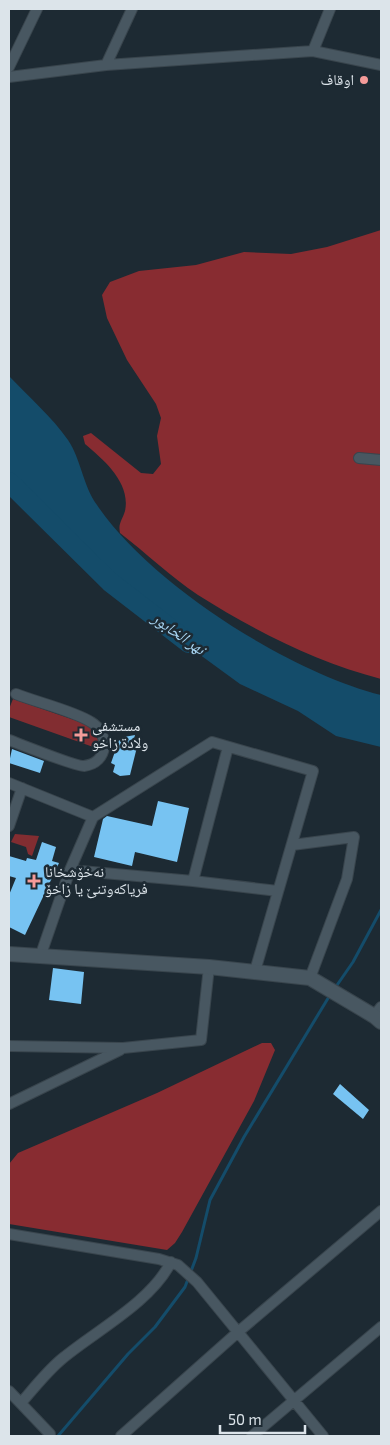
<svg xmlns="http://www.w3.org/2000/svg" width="390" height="1445" font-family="'Exo 2','Noto Naskh Arabic',sans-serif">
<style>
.green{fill:#822d31}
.forest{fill:#882c31}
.water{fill:#144c6a}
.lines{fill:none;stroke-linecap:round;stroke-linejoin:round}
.stream{stroke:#144c6a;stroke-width:3}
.river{stroke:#144c6a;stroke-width:20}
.building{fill:#77c3f2}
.street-casing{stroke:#39454d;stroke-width:12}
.secondary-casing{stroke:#39454d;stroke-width:16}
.street{stroke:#485761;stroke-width:10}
.secondary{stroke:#485761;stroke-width:14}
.poi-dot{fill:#f59b99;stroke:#1d2a33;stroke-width:2}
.labels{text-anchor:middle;stroke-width:5;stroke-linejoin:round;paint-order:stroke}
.poi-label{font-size:15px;fill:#dce4ea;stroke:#1d2a33;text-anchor:start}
.water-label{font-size:16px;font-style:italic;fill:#a6d3f0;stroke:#1d2a33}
</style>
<rect width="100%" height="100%" fill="#1d2a33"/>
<!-- green -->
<path class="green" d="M13,699l76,26c8,6 12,13 7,23l-87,-31v-8z
M15,834l24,2 -7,20 -4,-2 -2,-7 -15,-5z"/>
<!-- forest -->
<path class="forest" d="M381,230v449c-65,-17 -126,-48 -183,-84 -27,-18 -52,-42 -78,-62 -2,-10 2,-12 5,-22 6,-28 -21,-51 -40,-67l-2,-8 8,-3 50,40 12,1 8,-10 -4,-28 4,-18 -5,-14 -29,-44 -20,-42 -5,-23 8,-13 29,-11 57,-6 48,-13 47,2 36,-7z
M262,1043h9l4,7 -21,51 -72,131 -7,11 -8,7 -158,-26v-60l9,-11 139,-60z"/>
<!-- water -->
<path class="water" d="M9,376c19,20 43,41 59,64 13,19 15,46 29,65 53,79 192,167 284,190v52l-45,-11 -38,-25 -58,-27 -37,-27 -63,-51 -48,-50 -83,-73z"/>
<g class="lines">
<!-- stream -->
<path class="stream" d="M335,988l18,-26 28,-52
M58,1436l70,-82 27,-27 30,-40 11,-29 14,-58 34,-63 86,-142"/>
<!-- river -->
<path class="river" d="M9,482l101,100 79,61"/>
</g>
<!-- building -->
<path class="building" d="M135,735l-2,7 5,1 -8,32 -10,1 -7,-4 2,-7 -4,-2 8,-23 3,1 2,-4z
M12,749l32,12 -4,12 -31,-10z
M158,801l31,7 -12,54 -42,-10 -3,14 -38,-9 9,-38 4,-3 45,10z
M42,842l14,5 -4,14 7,2 -34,72 -16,-8v-32l7,-17 -7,-2v-20l17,5 1,-3 9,2z
M53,968l31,4 -3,32 -32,-4z
M340,1084l29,26 -6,9 -30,-25z"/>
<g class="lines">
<!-- street casing -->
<g class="street-casing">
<path id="street" d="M313,51l17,-42
M106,65l26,-56
M9,67l28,-58
M9,77l97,-12 207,-14 68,14
M359,458l22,2
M9,740c11,4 68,27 75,26 25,-3 26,-33 7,-44 -17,-11 -55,-20 -75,-28
M228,747l-35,134 85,10
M9,783l84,34
M9,826l13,-38
M292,845l62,-8 -7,42 -37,99
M70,870l123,11
M40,957l30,-87 23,-53 119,-75 101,29 -58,200
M374,1016l7,-9
M9,1046l114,2 78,-8 8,-73
M9,1104l111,-54
M9,1234l150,25 19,6 19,17 126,154
M9,1391l41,43
M21,1403c13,-15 26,-32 42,-45 34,-28 88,-56 108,-96
M121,1436l117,-104 143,-121
M252,1436l129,-109"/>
</g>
<!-- secondary casing -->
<g class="secondary-casing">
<path id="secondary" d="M9,954l200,13 101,11 64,38 7,6"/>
</g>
<!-- street -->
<use href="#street" class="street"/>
<!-- secondary -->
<use href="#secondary" class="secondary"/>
</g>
<!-- markers -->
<g class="poi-dot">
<circle cx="364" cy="80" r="5"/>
<path d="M78.5 727.5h5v5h5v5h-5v5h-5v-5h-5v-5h5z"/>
<path d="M31.5 873.5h5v5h5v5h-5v5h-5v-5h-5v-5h5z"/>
</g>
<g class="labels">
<!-- poi labels -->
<g class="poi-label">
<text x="354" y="85" text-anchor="end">اوقاف</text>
<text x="92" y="731">مستشفى<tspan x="92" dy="17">ولادة زاخو</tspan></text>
<text x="45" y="877">نه‌خۆشخانا<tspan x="45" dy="17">فرياكه‌وتنێ يا زاخۆ</tspan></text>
</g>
<!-- water labels -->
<g class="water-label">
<text transform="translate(179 633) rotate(35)" y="6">نهر الخابور</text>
</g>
</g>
<!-- border -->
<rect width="390" height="1445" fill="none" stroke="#dce4ea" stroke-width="20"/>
<!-- scale -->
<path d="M220 1425v8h85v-8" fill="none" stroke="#dce4ea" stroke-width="2.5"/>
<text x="228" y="1425" font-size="15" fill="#dce4ea" stroke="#1d2a33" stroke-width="4" paint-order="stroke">50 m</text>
</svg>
